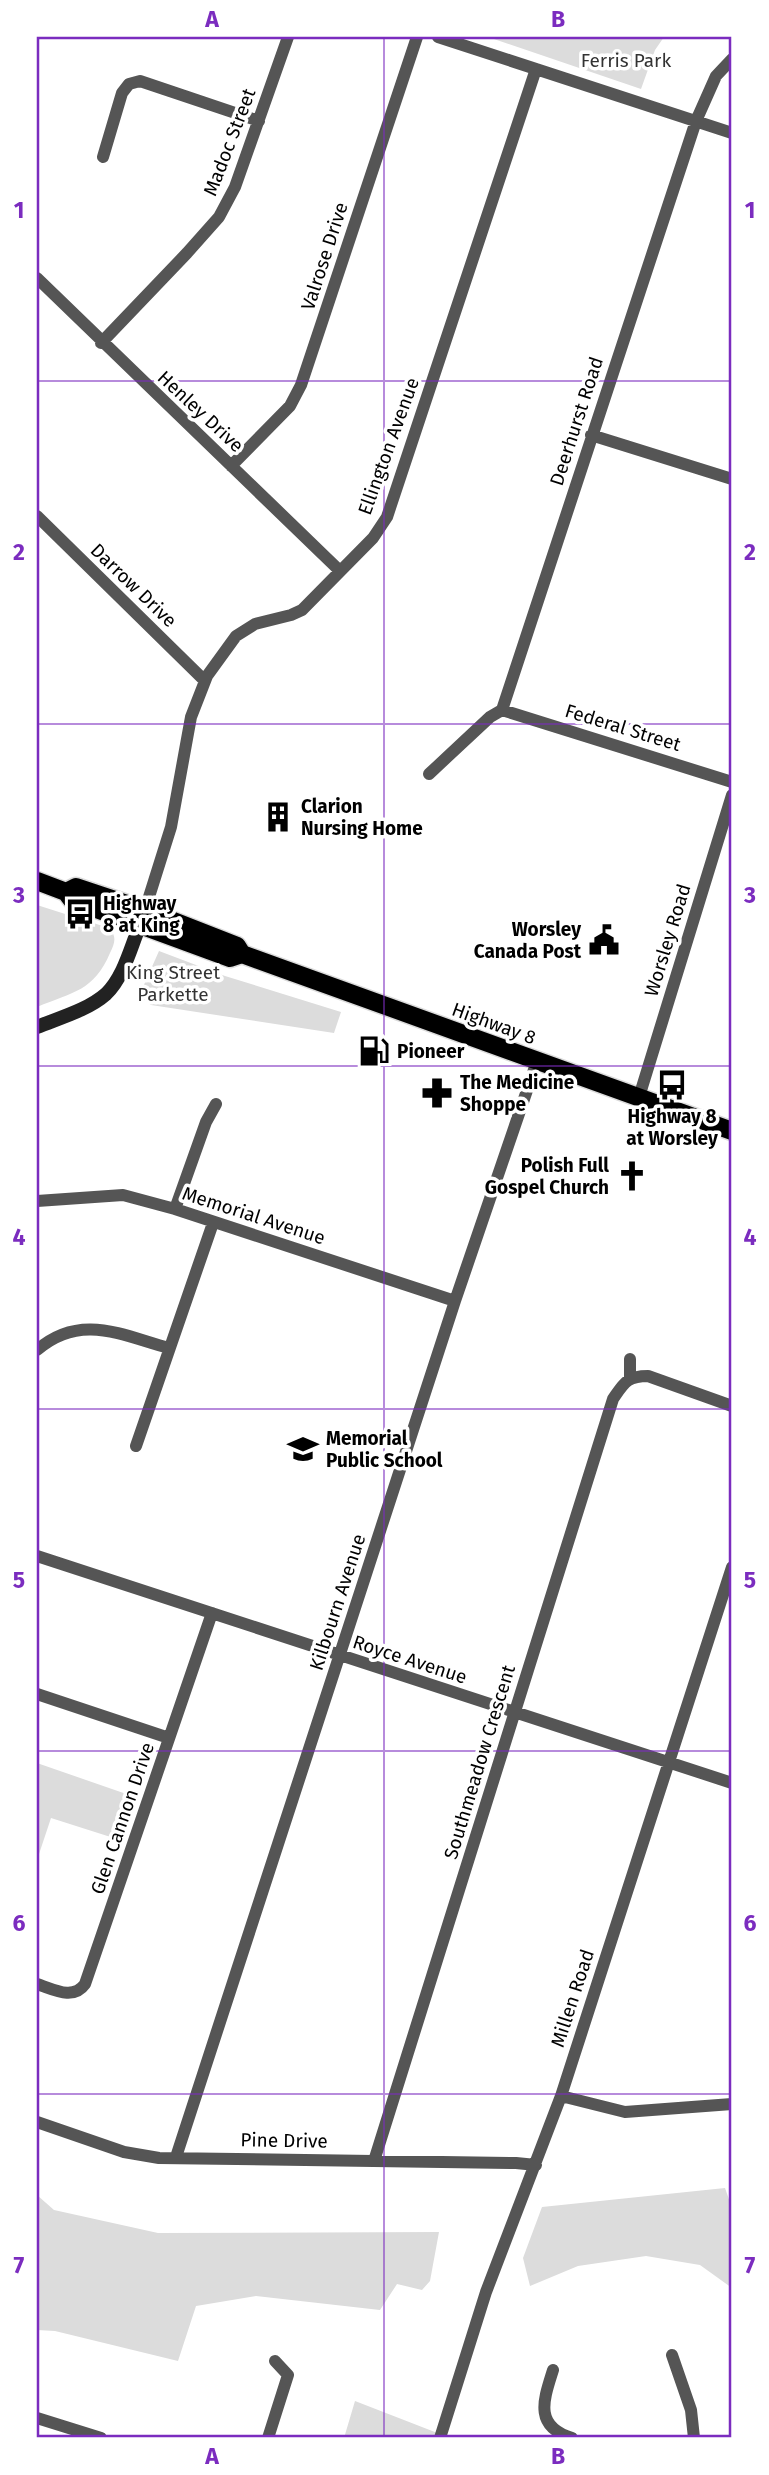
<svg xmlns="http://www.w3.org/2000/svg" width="769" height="2475" font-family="'Fira Sans',sans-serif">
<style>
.green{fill:#dcdcdc}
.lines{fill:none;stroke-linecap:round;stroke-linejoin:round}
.primary-casing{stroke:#dbdbdb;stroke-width:21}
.street{stroke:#555;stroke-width:12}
.secondary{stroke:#222;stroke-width:14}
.primary{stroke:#000;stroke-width:18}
.grid{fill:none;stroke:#7b2cbf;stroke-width:2;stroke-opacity:0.55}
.labels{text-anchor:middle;stroke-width:7;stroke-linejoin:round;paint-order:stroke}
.park-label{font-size:19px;fill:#333;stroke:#fff}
.street-label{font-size:19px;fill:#000;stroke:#fff}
.poi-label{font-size:19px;font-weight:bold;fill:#000;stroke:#fff;text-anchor:start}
.neatline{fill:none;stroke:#7b2cbf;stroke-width:2.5}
.grid-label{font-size:23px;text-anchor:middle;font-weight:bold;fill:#7b2cbf}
</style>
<rect width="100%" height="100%" fill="#fff"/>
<!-- green -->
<path class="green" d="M488,37h176l-9,13 -14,39z
M37,905l72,23c8,8 6,15 1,25 -16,38 -37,39 -73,54z
M159,951l66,25 116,36 -7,21 -183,-28 -12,-9z
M37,1763l98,34 -15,43 -69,-22 -14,42z
M725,2188l7,20v80l-32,-23 -54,-9 -68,10 -48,20 -7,-28 19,-51z
M37,2195l17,15 104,23 281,-1 -9,49 -8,9 -25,-6 -17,26 -124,-14 -60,10 -18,55 -123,-30 -18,-1z
M355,2401l85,33 -2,4h-94z"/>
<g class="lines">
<!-- primary casing -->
<g class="primary-casing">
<path id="primary" d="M37,881l29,11 6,8 158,58 12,-4
M66,892l10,-5 69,23 92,36 5,8 490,177"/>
</g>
<!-- street -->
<path class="street" d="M438,37l294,96
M103,157l19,-64 7,-9 11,-3 119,40
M37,278l303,293
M101,343l86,-90 32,-36 16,-30 53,-150
M591,435l141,44
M231,466l59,-60 11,-21 116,-348
M37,516l168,165
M502,710l230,72
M429,774l61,-57 12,-7 194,-589 20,-45 16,-17
M143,916l28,-89 20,-110 16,-41 29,-40 19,-12 36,-9 11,-5 71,-72 14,-21 149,-448
M639,1097l93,-302
M37,1201l86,-6 52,14 280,92
M175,1209l31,-87 10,-18
M37,1350c44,-38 86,-14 132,-2
M630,1379v-20
M136,1446l77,-223
M37,1556l695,227
M37,1694l132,44
M37,1984c16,5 36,17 48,0l127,-371
M561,2096l64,16 107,-8
M37,2122l87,30 35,6 357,5 20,2
M176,2157l279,-856 82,-240
M374,2161l239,-762c11,-16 14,-23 35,-23l84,30
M672,2355l19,55 3,28
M553,2370c-9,29 -20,56 19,68
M37,2418l64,20
M268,2438l20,-63 -13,-14
M440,2438l46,-146 75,-196 171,-529"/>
<!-- secondary -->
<path class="secondary" d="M37,1027c22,-9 51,-17 69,-33 18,-17 25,-48 34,-69"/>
<!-- primary -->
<use href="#primary" class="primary"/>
</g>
<!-- grid -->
<path class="grid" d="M384,37v2401M37,381h695M37,724h695M37,1066h695M37,1409h695M37,1751h695M37,2094h695"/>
<!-- icons -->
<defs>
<g id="building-bare" transform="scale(2.415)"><path d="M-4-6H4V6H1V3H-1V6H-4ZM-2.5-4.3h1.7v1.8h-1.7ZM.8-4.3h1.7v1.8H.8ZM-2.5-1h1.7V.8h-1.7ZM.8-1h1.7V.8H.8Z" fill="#000" stroke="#fff" stroke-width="2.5" paint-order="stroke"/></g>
<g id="bus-bare" transform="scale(2.415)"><path d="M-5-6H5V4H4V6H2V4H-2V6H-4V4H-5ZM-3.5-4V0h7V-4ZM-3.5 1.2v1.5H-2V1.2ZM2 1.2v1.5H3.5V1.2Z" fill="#000" stroke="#fff" stroke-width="2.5" paint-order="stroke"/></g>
<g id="civic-bare" transform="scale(2.415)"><path d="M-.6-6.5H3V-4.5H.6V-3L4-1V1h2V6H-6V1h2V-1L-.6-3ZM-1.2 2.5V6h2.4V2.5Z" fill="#000" stroke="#fff" stroke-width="2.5" paint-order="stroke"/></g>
<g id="fuel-bare" transform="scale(2.415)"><path d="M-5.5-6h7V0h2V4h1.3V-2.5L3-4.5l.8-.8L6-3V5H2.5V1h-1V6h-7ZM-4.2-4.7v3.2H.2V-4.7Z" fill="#000" stroke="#fff" stroke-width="2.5" paint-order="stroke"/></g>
<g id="pharmacy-bare" transform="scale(2.415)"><path d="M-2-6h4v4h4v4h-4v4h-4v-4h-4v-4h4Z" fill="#000" stroke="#fff" stroke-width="2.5" paint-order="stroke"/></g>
<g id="church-bare" transform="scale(2.415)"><path d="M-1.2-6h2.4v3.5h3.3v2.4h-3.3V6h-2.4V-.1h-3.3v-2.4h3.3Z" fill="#000" stroke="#fff" stroke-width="2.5" paint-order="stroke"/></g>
<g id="school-bare" transform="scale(2.415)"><path d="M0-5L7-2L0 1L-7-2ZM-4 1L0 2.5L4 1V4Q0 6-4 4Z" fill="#000" stroke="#fff" stroke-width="2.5" paint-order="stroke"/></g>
</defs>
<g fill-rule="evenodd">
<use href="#building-bare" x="278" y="817"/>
<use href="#bus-bare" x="80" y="914"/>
<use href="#civic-bare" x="604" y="940"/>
<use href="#fuel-bare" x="374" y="1051"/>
<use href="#bus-bare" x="672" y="1085"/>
<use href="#pharmacy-bare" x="437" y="1093"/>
<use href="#church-bare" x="632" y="1176"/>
<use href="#school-bare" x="303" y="1449"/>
</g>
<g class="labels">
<!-- park labels -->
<g class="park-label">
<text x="626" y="67">Ferris Park</text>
<text x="173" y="979">King Street<tspan x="173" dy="22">Parkette</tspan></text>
</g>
<!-- street labels -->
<g class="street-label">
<text transform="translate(229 142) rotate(-69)" y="7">Madoc Street</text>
<text transform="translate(324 256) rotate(-72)" y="7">Valrose Drive</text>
<text transform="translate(201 411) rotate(43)" y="7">Henley Drive</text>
<text transform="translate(576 421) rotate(-72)" y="7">Deerhurst Road</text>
<text transform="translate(388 446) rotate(-70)" y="7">Ellington Avenue</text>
<text transform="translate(134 585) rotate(44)" y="7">Darrow Drive</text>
<text transform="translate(623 727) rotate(17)" y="7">Federal Street</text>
<text transform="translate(667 940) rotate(-73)" y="7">Worsley Road</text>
<text transform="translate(494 1023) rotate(20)" y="7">Highway 8</text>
<text transform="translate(254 1215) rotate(18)" y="7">Memorial Avenue</text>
<text transform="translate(337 1602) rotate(-72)" y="7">Kilbourn Avenue</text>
<text transform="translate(410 1659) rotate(18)" y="7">Royce Avenue</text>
<text transform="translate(479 1762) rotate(-73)" y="7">Southmeadow Crescent</text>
<text transform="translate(122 1818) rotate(-71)" y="7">Glen Cannon Drive</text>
<text transform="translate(572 1998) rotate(-72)" y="7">Millen Road</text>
<text transform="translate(284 2140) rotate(1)" y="7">Pine Drive</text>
</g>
<!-- poi labels -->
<g class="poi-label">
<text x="301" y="813">Clarion<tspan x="301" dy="22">Nursing Home</tspan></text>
<text x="103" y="910">Highway<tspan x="103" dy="22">8 at King</tspan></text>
<text x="581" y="936" text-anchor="end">Worsley<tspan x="581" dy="22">Canada Post</tspan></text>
<text x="397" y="1058">Pioneer</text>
<text x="460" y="1089">The Medicine<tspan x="460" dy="22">Shoppe</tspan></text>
<text x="672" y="1123" text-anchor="middle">Highway 8<tspan x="672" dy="22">at Worsley</tspan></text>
<text x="609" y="1172" text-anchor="end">Polish Full<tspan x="609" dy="22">Gospel Church</tspan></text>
<text x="326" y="1445">Memorial<tspan x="326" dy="22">Public School</tspan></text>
</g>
</g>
<!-- border -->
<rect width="769" height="2475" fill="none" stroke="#ffffff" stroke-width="77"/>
<rect x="38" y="38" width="692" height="2398" class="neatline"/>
<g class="grid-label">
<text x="212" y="27">A</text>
<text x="558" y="27">B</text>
<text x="19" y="218">1</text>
<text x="750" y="218">1</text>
<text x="19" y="560">2</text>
<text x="750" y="560">2</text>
<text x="19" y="903">3</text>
<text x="750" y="903">3</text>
<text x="19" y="1245">4</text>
<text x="750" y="1245">4</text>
<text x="19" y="1588">5</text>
<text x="750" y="1588">5</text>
<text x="19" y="1931">6</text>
<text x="750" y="1931">6</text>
<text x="19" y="2273">7</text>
<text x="750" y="2273">7</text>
<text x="212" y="2464">A</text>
<text x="558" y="2464">B</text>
</g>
</svg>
